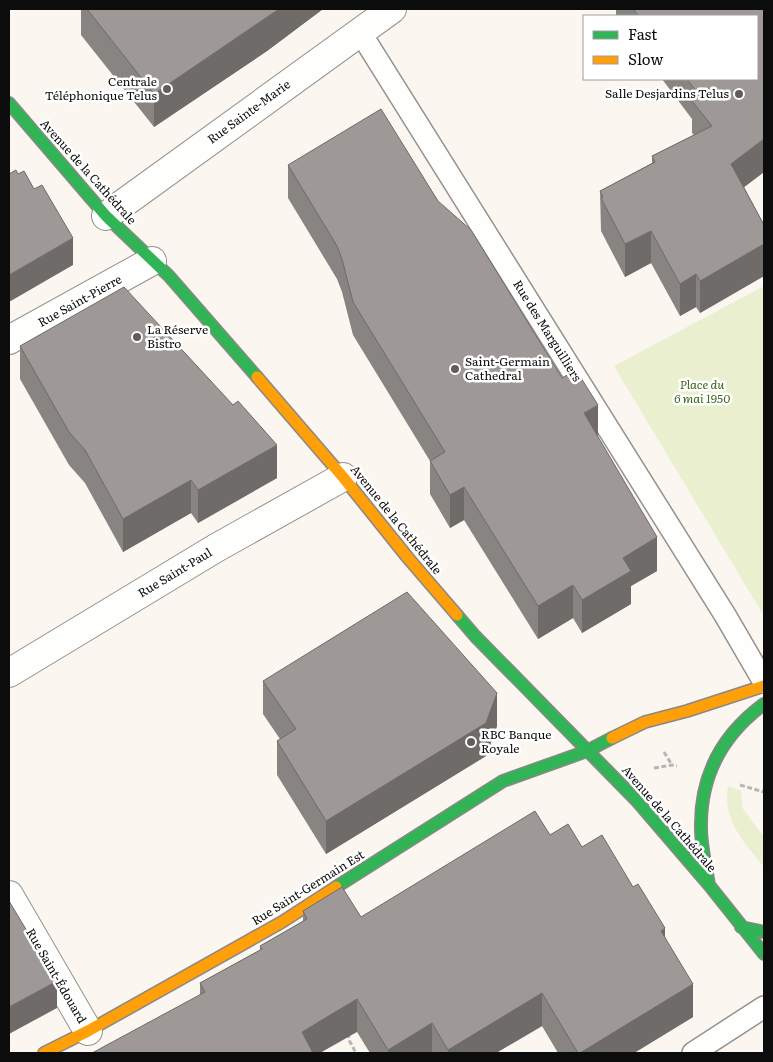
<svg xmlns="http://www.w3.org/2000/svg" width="773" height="1062" font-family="Literata,serif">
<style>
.green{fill:#eaefcf}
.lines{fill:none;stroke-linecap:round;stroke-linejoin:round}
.lane-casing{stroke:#94918f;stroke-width:24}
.street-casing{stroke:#94918f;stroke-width:30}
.fast-casing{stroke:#8a8885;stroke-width:14}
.slow-casing{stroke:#8a8885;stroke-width:14}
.path{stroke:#b7b6b5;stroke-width:3;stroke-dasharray:5 2.5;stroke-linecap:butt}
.lane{stroke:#fefefd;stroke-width:21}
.street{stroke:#fefefd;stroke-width:28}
.fast{stroke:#30b455;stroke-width:11}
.slow{stroke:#ff9f0a;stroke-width:11}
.wall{fill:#888481}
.shaded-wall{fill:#6f6b69}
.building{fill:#9e9996;stroke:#6f6b69}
.poi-dot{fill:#605e5c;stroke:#fff;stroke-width:2}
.labels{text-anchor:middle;stroke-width:5;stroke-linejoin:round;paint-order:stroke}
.poi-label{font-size:12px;fill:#0c0c0c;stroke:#fff;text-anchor:start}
.street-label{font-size:12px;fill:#0c0c0c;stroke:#fff}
.park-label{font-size:12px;font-style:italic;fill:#3a661b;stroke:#fff}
</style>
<rect width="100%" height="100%" fill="#fbf6f0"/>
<!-- green -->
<path class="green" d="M764,286v330l-150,-250z
M728,786l13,5 2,18 21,28v30c-20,-25 -42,-47 -36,-81z"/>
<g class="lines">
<!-- lane casing -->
<g class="lane-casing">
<path id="lane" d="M360,32l365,583 39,67
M693,1053l71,-46"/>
</g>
<!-- street casing -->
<g class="street-casing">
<path id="street" d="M106,216l286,-207
M9,340l143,-79
M9,673l207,-125 127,-71
M9,895l79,136"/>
</g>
<!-- fast casing -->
<g class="fast-casing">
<path id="fast" d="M9,103l97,113 63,60 88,101
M457,615l18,21 161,164 73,85 55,69
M709,885c-3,-19 -8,-38 -8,-57 -1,-53 21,-93 63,-124
M336,887l167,-106 84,-30 25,-13
M741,927l23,5"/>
</g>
<!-- slow casing -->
<g class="slow-casing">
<path id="slow" d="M257,377l86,100 65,81 49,57
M612,738l33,-16 42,-11 77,-25
M44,1053l44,-22 194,-109 54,-35"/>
</g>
<!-- path -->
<path class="path" d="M664,752l8,13
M654,768l18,-3 5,1
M740,785l24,7
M348,1033l1,7 7,13"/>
<!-- lane -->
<use href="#lane" class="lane"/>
<!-- street -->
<use href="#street" class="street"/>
<!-- fast -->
<use href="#fast" class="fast"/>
<!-- slow -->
<use href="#slow" class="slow"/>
</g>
<!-- wall -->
<path class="wall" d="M81,9h242l-56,42 -113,76 -73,-92z
M616,9h148v163l-20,15 20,38v51l-64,37 -4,-6 -16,9 -29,-53 -26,14 -24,-46 -1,-40 52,-28v-7l42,-21 -2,-2v-14l-30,-40h95v-63h-141z
M288,165l150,36 160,236 59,134 -26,15v18l-49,29 -9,-15 -35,21 -74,-119 -14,8 -20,-34v-33l-77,-126 -11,-43 -5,-13 -49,-81z
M20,346l257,132 -79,45 -7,-10 -68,39 -38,-69 -16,-18 -49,-86z
M263,681l234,45 -11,30 -160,98 -49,-79v-34l3,-2 -17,-25z
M550,835l32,12 51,40 32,50 28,80 -59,36h-76l-16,-27 -46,27h-126l-13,-21 -157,-38v-11l60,-33v-4l43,-25v-10l58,6z"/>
<!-- shaded-wall -->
<path class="shaded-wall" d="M279,9h44l-56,42 -113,76v-33z
M764,139v33l-33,25v-33z
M651,231v32l-26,14v-33z
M73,238v27l-64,37v-27z
M764,244v32l-64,37v-32z
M696,274v33l-16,9v-32z
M598,405v33l-14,-25z
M277,445v33l-79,45v-33z
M191,480v33l-68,39v-33z
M464,487v33l-14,8v-33z
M657,537v34l-26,15v18l-49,29v-33l41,-42z
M573,585v33l-35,21v-33z
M497,693v33l-11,30 -160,98v-33z
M665,928v33l-4,-30z
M57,981v27l-48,26v-27z
M693,984v33l-59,36h-54z
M542,993v33l-46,27h-48v-3z
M357,999v33l-37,21h-18v-21z
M432,1023v30h-44v-3z"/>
<!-- building -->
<path class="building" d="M87,9h192l-125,85z
M633,9h131v130l-33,25 33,61v19l-64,37 -4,-7 -16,10 -29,-53 -26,13 -24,-46 2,-1 -3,-6 55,-29 -3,-6 60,-30 -20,-25 7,-6 -12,-16h70v-63h-118z
M381,109l57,92 33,29 91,148 14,-8 22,35 -14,8 73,124 -34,21 8,13 -49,29 -9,-15 -35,21 -74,-119 -14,8 -20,-34 15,-9 -92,-150 -11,-43 -5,-13 -49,-81z
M16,170l2,4 6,-3 10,18 8,-4 31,53 -64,37v-101z
M124,287l109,118 5,-4 39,44 -79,45 -7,-10 -68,39 -38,-69 -16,-18 -49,-86z
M407,592l90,101 -11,30 -160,98 -49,-80 19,-12 -33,-48z
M535,811l15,24 18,-11 14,23 20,-12 31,52 5,-3 27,44 -4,3 32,53 -113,69h-2l-36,-60 -94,57 -16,-27 -44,27 -31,-51 -55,33 11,21h-221l113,-61 -5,-9 62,-34 -2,-3 47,-27 -4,-8 39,-24 19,30z
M9,901l48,80 -48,26z"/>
<!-- markers -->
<g class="poi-dot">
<circle cx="167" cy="89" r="5"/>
<circle cx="739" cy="94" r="5"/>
<circle cx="137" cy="337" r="5"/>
<circle cx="455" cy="369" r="5"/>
<circle cx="471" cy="742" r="5"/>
</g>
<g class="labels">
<!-- poi labels -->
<g class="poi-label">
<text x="157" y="86" text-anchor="end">Centrale<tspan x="157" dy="14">Téléphonique Telus</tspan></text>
<text x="729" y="98" text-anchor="end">Salle Desjardins Telus</text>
<text x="147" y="334">La Réserve<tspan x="147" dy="14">Bistro</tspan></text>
<text x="465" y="366">Saint-Germain<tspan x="465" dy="14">Cathedral</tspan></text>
<text x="481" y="739">RBC Banque<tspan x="481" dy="14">Royale</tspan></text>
</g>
<!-- street labels -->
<g class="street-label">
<text transform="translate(249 112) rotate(-36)" y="4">Rue Sainte-Marie</text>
<text transform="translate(88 172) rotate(48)" y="4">Avenue de la Cathédrale</text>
<text transform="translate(80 301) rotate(-29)" y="4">Rue Saint-Pierre</text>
<text transform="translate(547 331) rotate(58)" y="4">Rue des Marguilliers</text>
<text transform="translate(396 520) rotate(51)" y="4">Avenue de la Cathédrale</text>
<text transform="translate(175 573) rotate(-31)" y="4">Rue Saint-Paul</text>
<text transform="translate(669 819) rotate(49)" y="4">Avenue de la Cathédrale</text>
<text transform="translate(308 888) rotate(-32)" y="4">Rue Saint-Germain Est</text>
<text transform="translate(56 976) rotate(60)" y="4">Rue Saint-Édouard</text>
</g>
<!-- park labels -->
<g class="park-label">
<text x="702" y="389">Place du<tspan x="702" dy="14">6 mai 1950</tspan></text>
</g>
</g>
<!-- border -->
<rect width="773" height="1062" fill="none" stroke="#0c0c0c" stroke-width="20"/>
<!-- legend -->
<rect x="583" y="15" width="175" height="65" fill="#ffffff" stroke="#9e9e9e"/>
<rect x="593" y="31" width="25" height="8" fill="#30b455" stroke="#9e9e9e"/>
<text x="628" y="40" font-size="15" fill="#0c0c0c">Fast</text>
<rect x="593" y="56" width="25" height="8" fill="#ff9f0a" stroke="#9e9e9e"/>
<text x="628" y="65" font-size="15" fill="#0c0c0c">Slow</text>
</svg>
